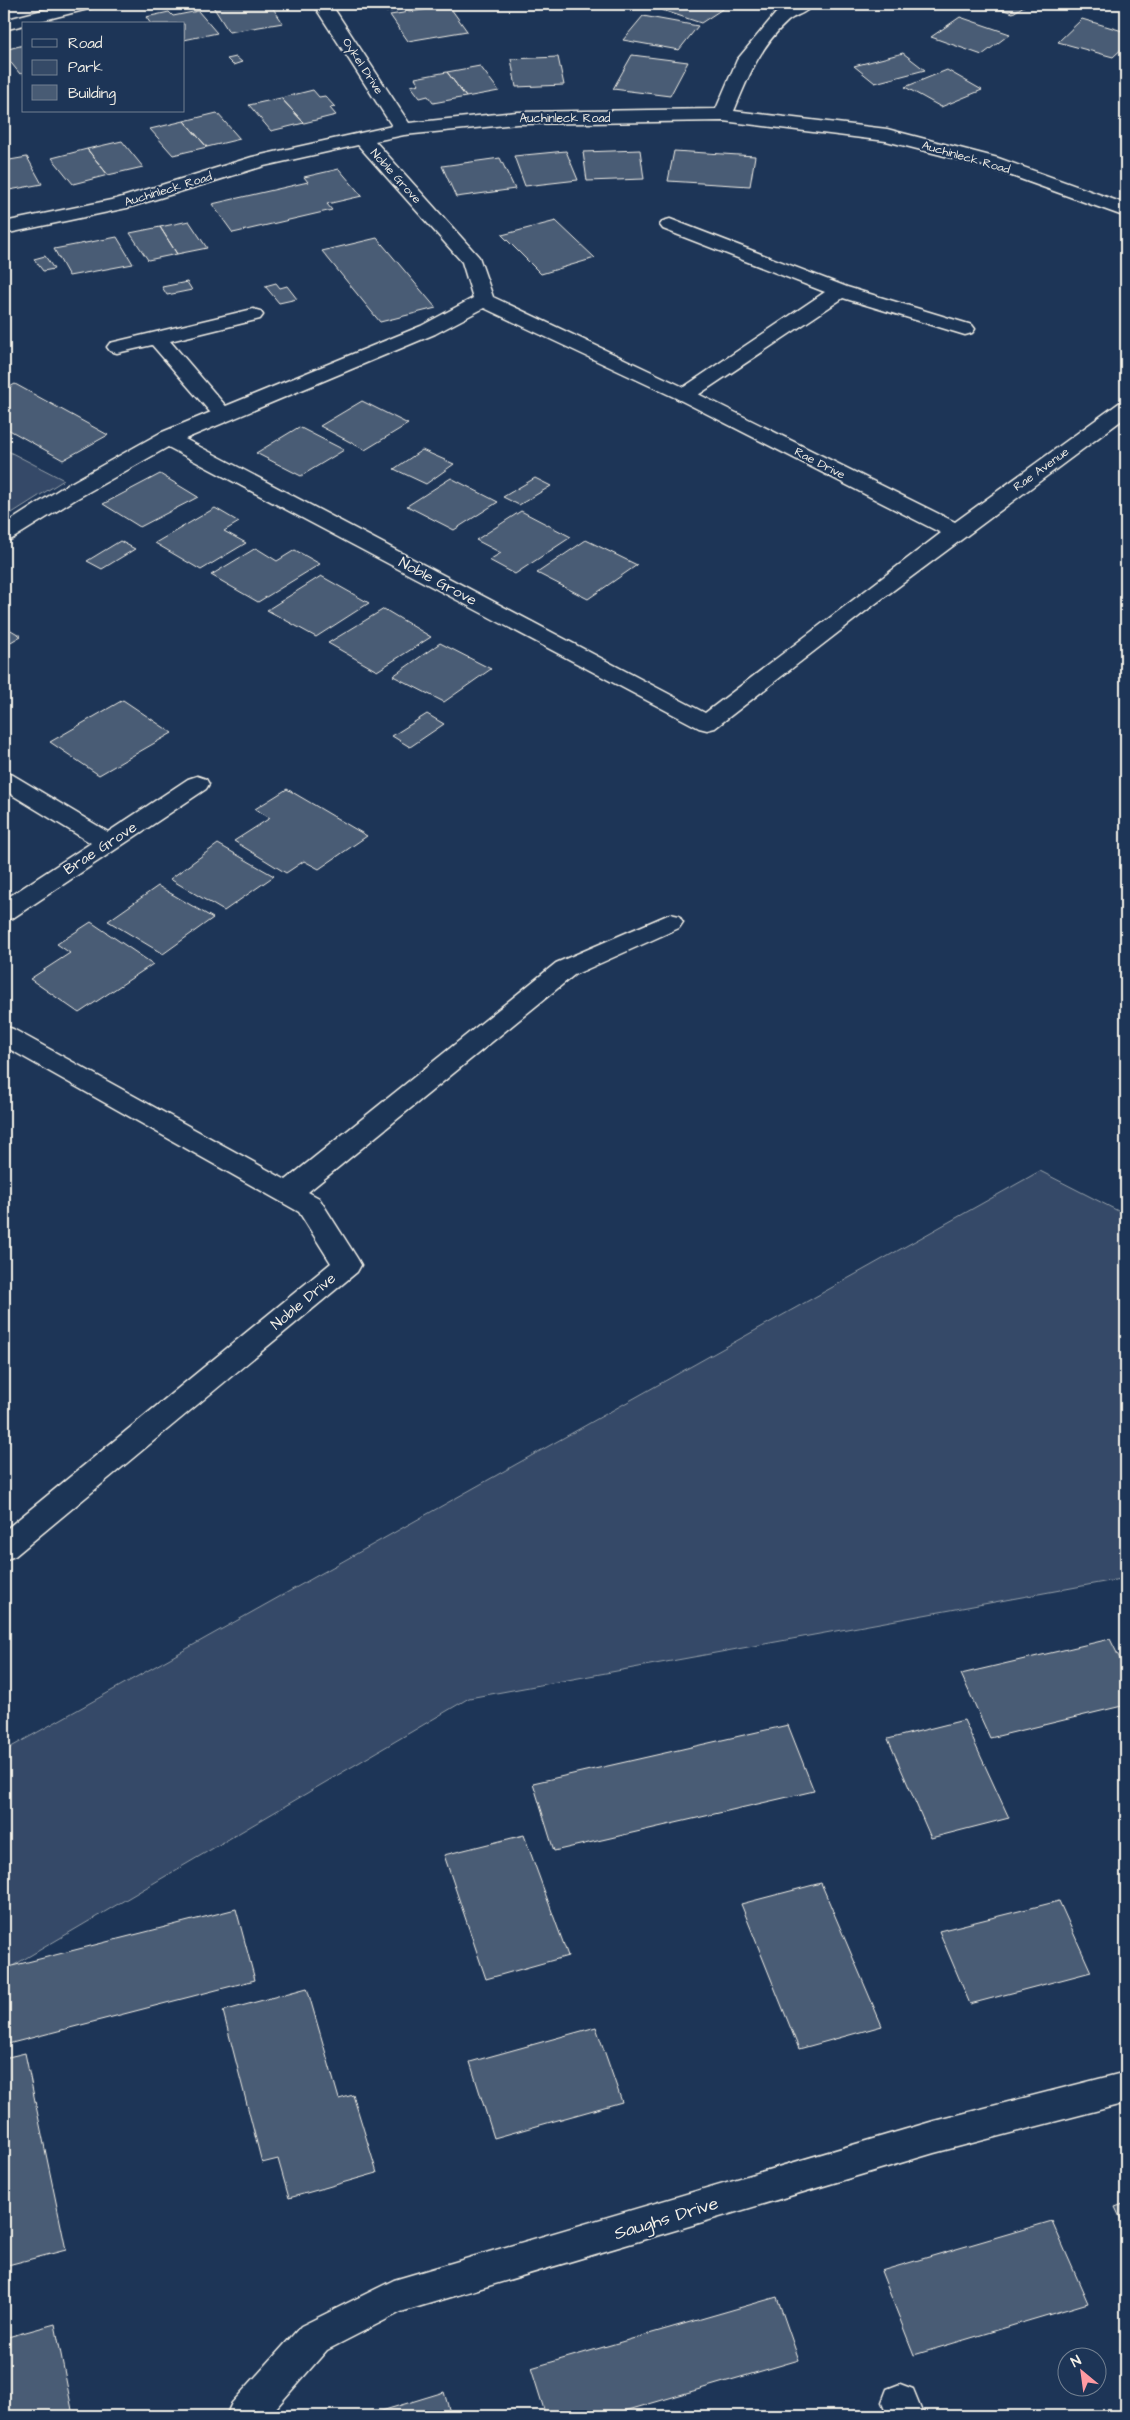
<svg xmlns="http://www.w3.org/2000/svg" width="1130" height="2420" font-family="'Architects Daughter',sans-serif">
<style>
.green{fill:#354a67;stroke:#949ea8}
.building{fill:#485b74;stroke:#f4f1e8}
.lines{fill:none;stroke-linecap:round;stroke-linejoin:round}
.lane-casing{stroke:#f4f1e8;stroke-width:3}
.street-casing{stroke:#f4f1e8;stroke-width:3}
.lane{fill:#1d3557;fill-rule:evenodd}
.street{fill:#1d3557;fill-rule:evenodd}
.labels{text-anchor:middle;stroke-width:4;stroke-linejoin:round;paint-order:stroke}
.far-street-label{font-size:12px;fill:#f4f1e8;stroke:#1d3557}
.street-label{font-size:15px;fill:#f4f1e8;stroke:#1d3557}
.near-street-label{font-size:18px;fill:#f4f1e8;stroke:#1d3557}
</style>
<rect width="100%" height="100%" fill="#1d3557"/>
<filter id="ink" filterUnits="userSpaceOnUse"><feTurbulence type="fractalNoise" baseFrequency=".02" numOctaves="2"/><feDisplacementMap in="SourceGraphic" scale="10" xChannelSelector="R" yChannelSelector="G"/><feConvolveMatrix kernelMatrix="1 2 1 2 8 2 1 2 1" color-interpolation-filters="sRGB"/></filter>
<g filter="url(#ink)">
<!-- green -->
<path class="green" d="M4,449l60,31 -60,38z
M1040,1171l86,44v363l-657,120 -465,273v-220z"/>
<!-- building -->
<path class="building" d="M270,4l13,19 -54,9 -17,-27z
M380,4h53l-47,8z
M658,4h72l-29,19 -48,-16z
M985,4h42l-14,9z
M449,6l18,25 -59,10 -18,-26z
M198,11l19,22 -33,7v-16h-33l-5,-7 23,-5 4,4z
M643,16l55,10 -19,24 -56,-10z
M960,17l50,17 -28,21 -51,-18z
M1082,19l44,13v13l-13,12 -55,-15z
M24,45v28l-4,1 -16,-20v-4z
M903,53l22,17 -50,13 -21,-17z
M632,55l56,7 -18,34 -57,-7z
M236,57l6,5 -9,3 -6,-6z
M558,57l6,28 -48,2 -5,-28z
M480,66l19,25 -33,6 -19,-25z
M947,70l35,20 -41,17 -36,-20z
M447,72l19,25 -33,6 -5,-7 -8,2 -9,-12 8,-2 -4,-6z
M313,90l6,7 6,-1 10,11 -5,1 6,7 -32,8 -23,-25z
M281,98l23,25 -33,8 -22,-26z
M217,113l23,26 -33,8 -23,-26z
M184,121l23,26 -34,8 -23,-26z
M122,141l21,26 -35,8 -21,-26z
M87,149l21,26 -35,9 -21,-26z
M640,150l4,29 -57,2 -4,-29z
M566,151l12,29 -53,6 -11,-30z
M674,151l81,5 -5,30 -82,-5z
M27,157l15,27 -38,7v-30z
M500,158l15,31 -59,8 -14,-31z
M339,169l23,27 -35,8 5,6 -99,23 -21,-29 96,-22 -4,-5z
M189,221l18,27 -30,6 -17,-27z
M556,221l39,37 -54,16 -39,-39z
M160,227l17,27 -29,6 -18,-27z
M117,237l16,27 -64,12 -15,-27z
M377,238l59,70 -56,14 -58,-71z
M45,256l9,13 -11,2 -9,-12z
M187,282l5,8 -25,5 -5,-8z
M276,283l4,5 7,-2 10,13 -18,4 -14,-17z
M15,384l93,51 -45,25 -59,-33v-37z
M362,401l46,23 -43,26 -45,-24z
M299,427l45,23 -43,26 -45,-23z
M422,450l32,14 -28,20 -32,-15z
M160,474l38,23 -58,30 -37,-23z
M451,478l47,24 -44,28 -47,-24z
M535,478l16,8 -32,19 -16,-8z
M215,508l24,14 -15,9 22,12 -45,27 -46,-27z
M521,511l50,26 -56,37 -26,-14 12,-7 -25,-13z
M586,540l51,25 -49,34 -51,-26z
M120,541l15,8 -33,20 -15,-8z
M256,548l21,13 18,-11 25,14 -62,38 -47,-27z
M321,576l48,27 -53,34 -49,-27z
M384,609l47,28 -54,34 -49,-28z
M4,626l17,10 -17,10z
M440,643l51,26 -47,33 -51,-26z
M123,700l49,33 -73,42 -49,-33z
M427,714l17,10 -34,23 -18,-11z
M287,789l80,47 -48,33 -15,-8 -18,12 -52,-32 36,-23 -15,-9z
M218,844l56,32 -50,35 -54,-32z
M158,886l55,32 -50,36 -55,-33z
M91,922l62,42 -74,49 -49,-34 40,-26 -13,-9z
M1110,1639l16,32v34l-136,33 -29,-64z
M964,1720l45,98 -78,20 -43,-99z
M788,1725l26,66 -260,60 -21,-68z
M524,1835l44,121 -82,23 -42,-124z
M821,1883l61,143 -83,23 -58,-145z
M1059,1901l32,71 -121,32 -31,-73z
M236,1909l19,71 -251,65v-77z
M307,1988l32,111 14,-4 24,78 -88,25 -11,-39 -16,4 -39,-152z
M596,2027l26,75 -128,36 -24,-76z
M25,2053l41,197 -62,16v-208z
M1126,2203v27l-11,-23z
M1052,2221l36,82 -174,52 -33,-84z
M777,2297l22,63 -191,56h-62l-15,-48z
M55,2324l17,86 -20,6h-48v-78z
M444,2392l7,24h-75l-1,-3z"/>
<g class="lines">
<!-- lane casing -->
<g class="lane-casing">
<path id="lane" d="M670,219l177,68 125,38 3,4 -3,4 -7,2 -122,-37 -151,101 -7,2 -7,-2 -4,-4 4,-4 147,-99 -162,-63 -3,-4 3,-4z
M253,309l7,2 3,4 -3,4 -90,22 60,70 4,4 -4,4 -7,2 -7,-2 -64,-74 -35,8 -7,-2 -3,-4 3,-4z"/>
</g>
<!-- street casing -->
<g class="street-casing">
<path id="street" d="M66,4h29l-3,4 -88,22v-10z
M313,4h18l78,119 108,-11 199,-3 21,-49 39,-47 16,-9h21c-5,9 -18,11 -25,17 -28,25 -40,56 -54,90l153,18 111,29 128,46v13l-142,-51 -98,-25 -163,-20 -206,3 -113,11 -29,6 104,116 14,40 199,94 263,131 164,-119 7,-2v16l-255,190 -156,121 -8,2 -8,-2 -531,-281 -92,52 -64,40 -8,2v-16l56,-36 100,-56 261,-107 52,-28 -11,-36 -104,-117 -94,21 -137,42 -123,26v-12l112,-23 136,-42 140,-31zM484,308l194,91 263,134 -236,180 -520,-274 250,-105z
M4,772l9,3 95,57 80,-53 9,-3 9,3 3,5 -3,5 -193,129 -9,2v-20l87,-57 -87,-53z
M670,914l9,2 4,6 -4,6 -105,47 -266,217 11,6 38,60 4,7 -4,7 -342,284 -11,4v-29l327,-268 -32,-51 -295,-166v-20l9,3 273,151 270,-217z
M1126,2072v31l-192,50 -533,159 -74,38 -58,66h-43l6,-13 69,-77 93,-46 540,-159z
M900,2384l13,5 11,27h-36l-6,-14 5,-13z"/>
</g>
<!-- lane -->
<use href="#lane" class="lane"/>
<!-- street -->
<use href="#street" class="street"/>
</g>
</g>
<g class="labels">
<!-- far-street labels -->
<g class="far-street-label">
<text transform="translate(363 66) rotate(57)" y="4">Oykel Drive</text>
<text x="565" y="122">Auchinleck Road</text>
<text transform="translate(966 157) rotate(16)" y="4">Auchinleck Road</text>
<text transform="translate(396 176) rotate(48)" y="4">Noble Grove</text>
<text transform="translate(168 189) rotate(-17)" y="4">Auchinleck Road</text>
<text transform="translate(820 463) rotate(27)" y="4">Rae Drive</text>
<text transform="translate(1041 469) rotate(-36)" y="4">Rae Avenue</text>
</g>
<!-- street labels -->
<g class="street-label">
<text transform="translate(438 581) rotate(28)" y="5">Noble Grove</text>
<text transform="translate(100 848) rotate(-33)" y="5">Brae Grove</text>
<text transform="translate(303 1301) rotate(-40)" y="5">Noble Drive</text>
</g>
<!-- near-street labels -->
<g class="near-street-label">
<text transform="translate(666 2218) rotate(-17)" y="6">Saughs Drive</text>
</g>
</g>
<!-- margin -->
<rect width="1130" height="2420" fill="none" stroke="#1d3557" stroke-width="20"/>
<rect x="10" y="10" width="1110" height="2400" fill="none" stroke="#f4f1e8" stroke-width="2" filter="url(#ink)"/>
<!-- legend -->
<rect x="22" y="22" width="162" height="90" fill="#1d3557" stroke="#738091"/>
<rect x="32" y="39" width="25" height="8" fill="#1d3557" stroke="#738091"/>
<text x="68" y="48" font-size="15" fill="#f4f1e8">Road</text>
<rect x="32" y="60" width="25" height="15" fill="#354a67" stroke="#738091"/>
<text x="68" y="72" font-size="15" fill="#f4f1e8">Park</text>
<rect x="32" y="85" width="25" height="15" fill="#485b74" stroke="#738091"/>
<text x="68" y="98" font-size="15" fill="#f4f1e8">Building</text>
<!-- north arrow -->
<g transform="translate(1082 2372) rotate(331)"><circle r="24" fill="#1d3557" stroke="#738091"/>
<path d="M0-4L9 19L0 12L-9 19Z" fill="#ff9aa2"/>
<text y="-8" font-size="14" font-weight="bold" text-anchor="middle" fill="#f4f1e8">N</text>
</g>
</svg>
